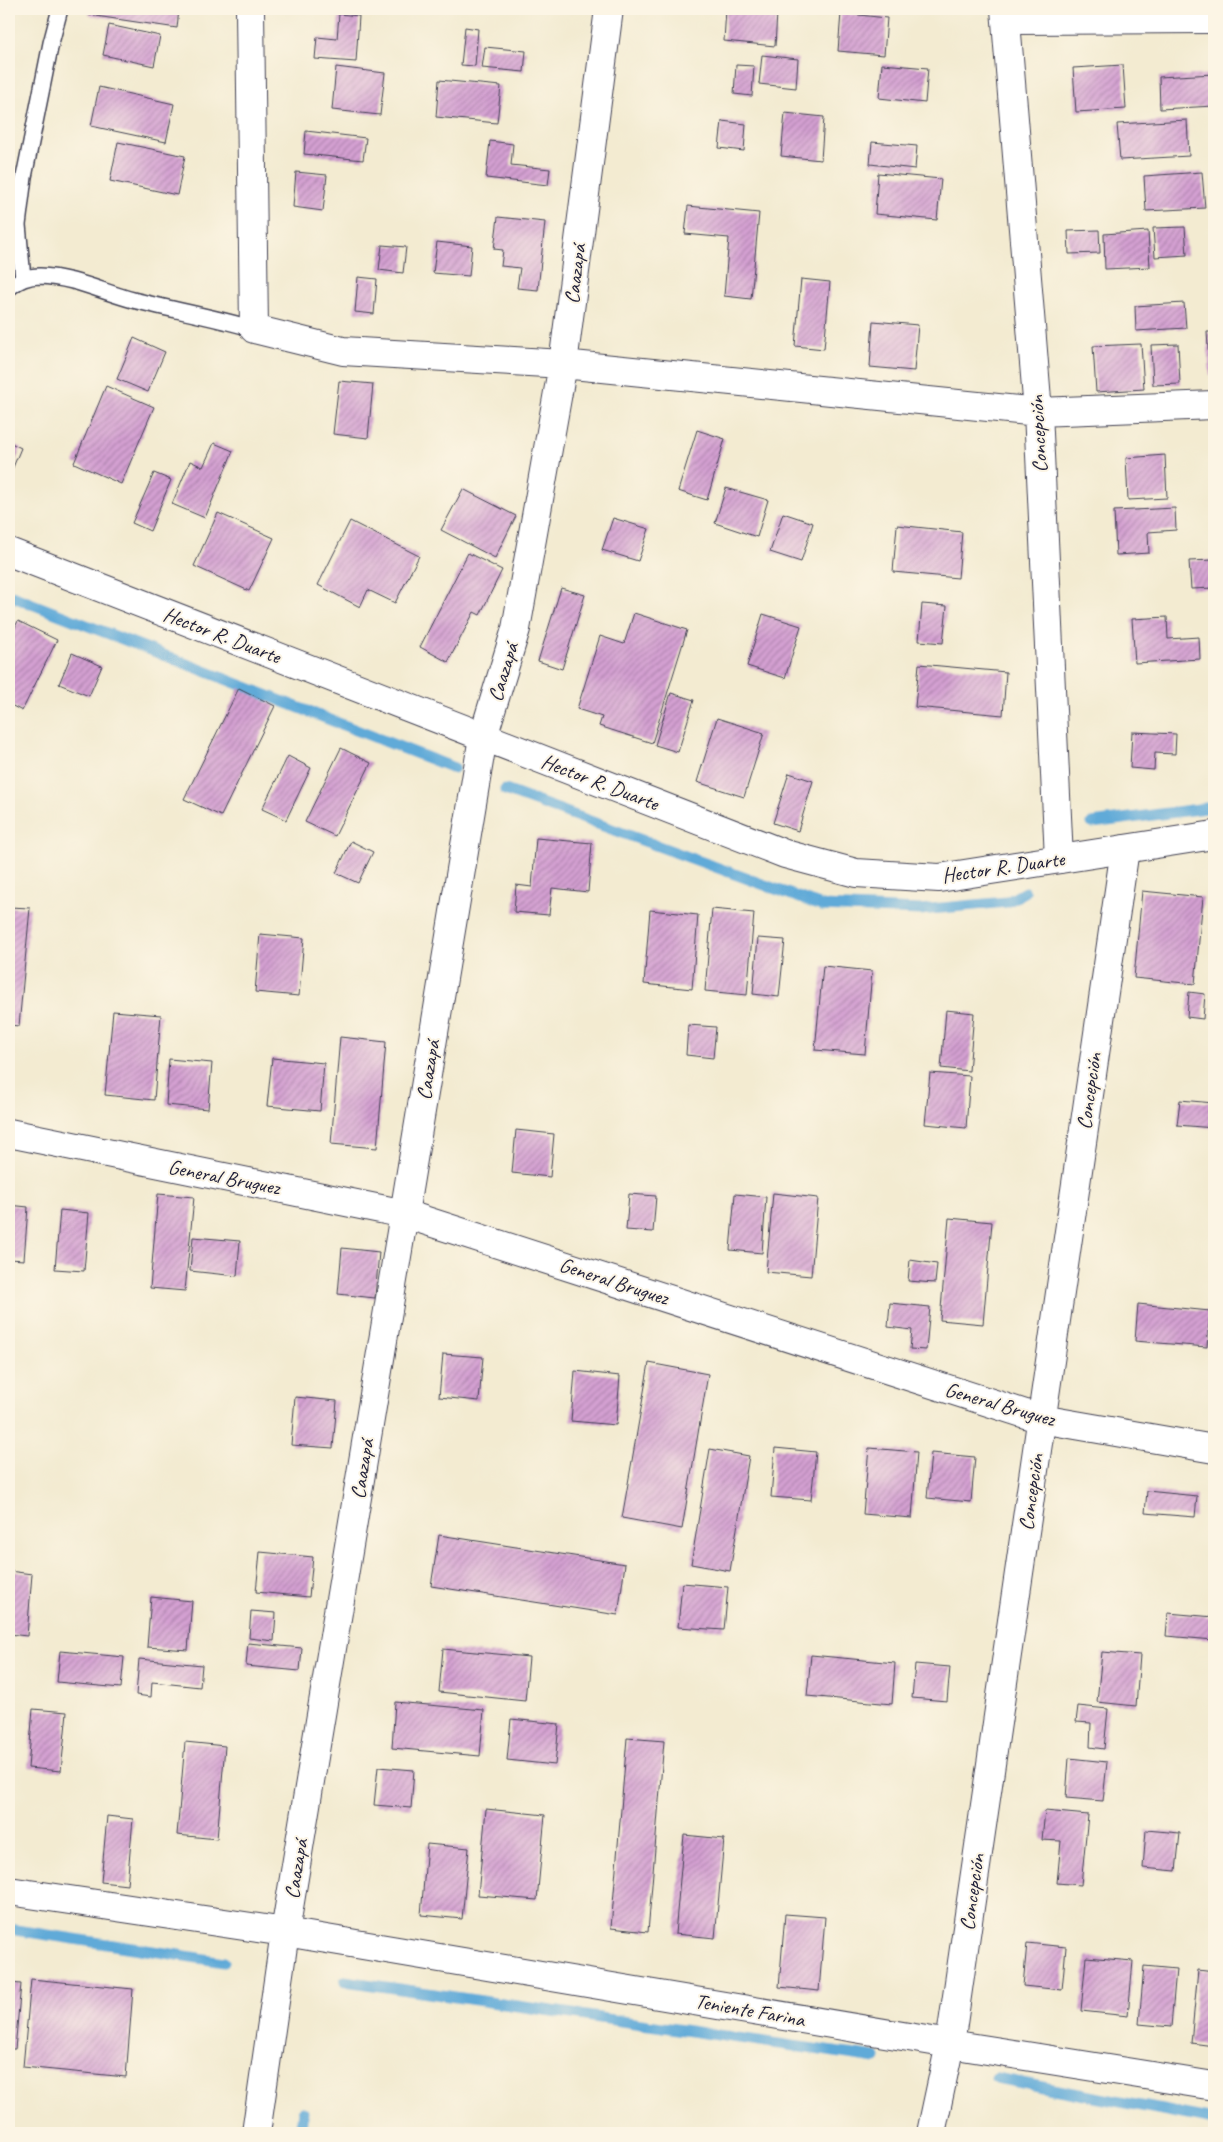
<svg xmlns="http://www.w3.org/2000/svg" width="1223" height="2142" font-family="Caveat,sans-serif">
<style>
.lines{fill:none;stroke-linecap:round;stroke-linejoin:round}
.stream{stroke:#60aad8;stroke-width:11}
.building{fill:url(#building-hatch)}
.lane-casing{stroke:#414052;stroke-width:18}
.street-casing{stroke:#414052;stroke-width:30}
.secondary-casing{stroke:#414052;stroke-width:30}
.lane{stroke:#fff;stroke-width:15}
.street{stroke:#fff;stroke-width:28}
.secondary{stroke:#fff;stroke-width:28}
.labels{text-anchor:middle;stroke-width:4;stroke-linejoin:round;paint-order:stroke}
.street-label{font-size:21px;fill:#22223b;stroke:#fcf5e5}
</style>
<defs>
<pattern id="building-hatch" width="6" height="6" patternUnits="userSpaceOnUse" patternTransform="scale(1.25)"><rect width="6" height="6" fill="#d4a0d2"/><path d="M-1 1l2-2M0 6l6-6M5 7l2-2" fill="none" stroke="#ac82ac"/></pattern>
</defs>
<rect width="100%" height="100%" fill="#fcf5e5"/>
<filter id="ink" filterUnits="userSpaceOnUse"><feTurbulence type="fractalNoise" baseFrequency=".02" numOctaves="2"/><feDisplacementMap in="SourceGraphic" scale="10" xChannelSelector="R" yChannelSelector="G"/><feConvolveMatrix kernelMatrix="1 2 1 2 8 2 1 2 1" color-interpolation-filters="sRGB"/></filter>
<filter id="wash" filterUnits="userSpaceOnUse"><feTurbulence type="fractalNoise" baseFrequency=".0096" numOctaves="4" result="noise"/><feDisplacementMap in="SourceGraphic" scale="20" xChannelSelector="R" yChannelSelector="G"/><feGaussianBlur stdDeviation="1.12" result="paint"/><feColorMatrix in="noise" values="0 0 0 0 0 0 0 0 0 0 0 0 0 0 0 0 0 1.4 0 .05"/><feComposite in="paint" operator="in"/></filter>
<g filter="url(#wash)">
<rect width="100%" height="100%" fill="#f3ebd1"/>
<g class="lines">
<!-- stream -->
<path class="stream" d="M9,595l445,173
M505,790l317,116 98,4 87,-8 18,-10
M1092,823l122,-16
M9,1929l215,33
M345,1981l531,77
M996,2078l218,42
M300,2133l3,-21"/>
</g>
<g id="blocks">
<!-- building -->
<path class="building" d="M90,9h89l-2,19 -88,-13z
M726,9l51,4 -2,33 -51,-5z
M841,13l46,5 -3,37 -46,-4z
M339,14l20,2 -3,46 -41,-3 2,-22 20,2z
M109,25l51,11 -6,30 -51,-11z
M465,27l13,2 -3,37 -14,-1z
M485,47l41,4 -2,21 -42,-4z
M762,55l36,4 -2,29 -37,-4z
M882,64l46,4 -3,35 -46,-5z
M736,65l18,1 -2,30 -18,-2z
M1123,65l3,44 -50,3 -3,-44z
M336,67l49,6 -5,42 -48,-5z
M1214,74v32l-54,3 -1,-32z
M439,80l62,6 -4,37 -61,-6z
M99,87l75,17 -8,38 -75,-16z
M785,113l39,4 -3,43 -40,-4z
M1187,120l2,36 -69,4 -3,-36z
M722,121l24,3 -2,27 -25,-3z
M306,131l60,7 -3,22 -59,-6z
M490,141l23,3 -2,21 39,4 -2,16 -62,-7z
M118,142l67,14 -8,39 -67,-14z
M872,142l45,4 -2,23 -45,-5z
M296,172l31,3 -4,36 -30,-4z
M1202,172l3,36 -59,3 -2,-35z
M878,173l63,6 -4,41 -62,-6z
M688,206l71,7 -8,86 -27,-3 5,-58 -44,-4z
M498,217l47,5 -7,68 -21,-2 3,-20 -19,-2 2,-16 -9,-1z
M1185,227l2,28 -32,2 -2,-29z
M1099,230l1,23 -31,1 -1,-23z
M1148,231l2,36 -45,2 -1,-35z
M437,242l35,4 -3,30 -36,-3z
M382,245l24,2 -3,26 -24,-3z
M358,277l19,2 -3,35 -19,-2z
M801,279l29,3 -6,67 -29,-3z
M1184,303l2,25 -50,3 -1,-25z
M873,321l45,4 -4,46 -44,-4z
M1207,332h7v44h-4z
M134,338l31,14 -17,40 -31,-13z
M1141,344l3,45 -48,3 -3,-46z
M1178,344l2,40 -27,1 -2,-40z
M339,381l34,3 -5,54 -35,-4z
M106,386l48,21 -33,77 -47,-21z
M697,430l28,9 -18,61 -29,-9z
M9,442l12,6 -12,29z
M214,443l19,8 -28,67 -33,-14 18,-43 13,6z
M1165,455l2,43 -39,2 -2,-42z
M154,473l17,7 -21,51 -18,-8z
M726,488l42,12 -11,37 -42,-14z
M463,489l53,27 -21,42 -54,-28z
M1175,508l1,22 -28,2 1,21 -33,2 -2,-44z
M218,513l56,25 -25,53 -55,-25z
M783,513l30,10 -12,39 -31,-10z
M613,518l36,11 -11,32 -36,-11z
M350,521l69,35 -24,47 -27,-13 -8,17 -42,-22z
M897,525l65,7 -4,46 -65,-6z
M468,553l34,17 -22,45 -6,-3 -26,50 -28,-15z
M1213,560l1,28 -23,1 -2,-28z
M561,588l24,7 -23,74 -24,-8z
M922,604l25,2 -4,37 -24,-2z
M634,613l53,17 -35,113 -53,-17 3,-9 -25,-8 23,-73 24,8z
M763,614l38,12 -16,52 -38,-12z
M1167,617l1,22 31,-2 1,22 -65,4 -3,-44z
M18,621l39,19 -35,71 -13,-7v-65z
M72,653l30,13 -13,30 -30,-12z
M919,664l87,8 -3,43 -88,-8z
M239,688l36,18 -54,110 -37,-17z
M671,693l23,7 -16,52 -23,-7z
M717,718l47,15 -20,64 -47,-15z
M1132,732l44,2 -1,20 -20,-1 -1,17 -24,-2z
M341,748l30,15 -36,73 -30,-14z
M288,756l23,12 -25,52 -24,-11z
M789,773l24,8 -15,50 -25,-8z
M536,838l56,5 -4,49 -36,-4 -3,27 -35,-3 2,-27 16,2z
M351,841l22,11 -15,31 -22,-10z
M1142,891l61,6 -8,87 -61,-6z
M9,907l21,1 -11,118 -10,-1z
M712,909l42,4 -7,82 -42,-4z
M650,910l48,5 -6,74 -48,-5z
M260,934l44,4 -5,58 -44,-4z
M758,938l27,2 -6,57 -26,-3z
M823,966l49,5 -7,83 -50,-4z
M1189,992l16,2 -2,25 -16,-2z
M946,1010l28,3 -5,58 -28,-3z
M113,1011l48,4 -7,85 -49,-5z
M688,1025l28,2 -3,31 -27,-3z
M340,1037l46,5 -9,106 -46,-4z
M272,1058l52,5 -4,48 -53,-5z
M169,1059l43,4 -4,46 -42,-4z
M930,1073l40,3 -4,52 -41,-4z
M1180,1100l34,3v25l-37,-3z
M516,1130l38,4 -4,43 -38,-4z
M773,1193l45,5 -7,78 -45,-4z
M158,1194l36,3 -9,94 -35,-3z
M629,1194l27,2 -3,36 -27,-2z
M735,1194l31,3 -4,56 -32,-3z
M9,1205l19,2 -4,53 -15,-1z
M60,1210l29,3 -5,58 -29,-2z
M949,1218l43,4 -9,102 -43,-4z
M193,1237l47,4 -3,35 -47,-5z
M342,1248l37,4 -4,46 -37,-4z
M910,1260l27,4 -2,19 -27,-2z
M890,1303l40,4 -4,43 -16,-1 2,-19 -24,-3z
M1138,1304l72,7 -3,36 -72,-6z
M443,1354l40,3 -4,44 -40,-4z
M649,1363l59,11 -26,155 -60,-11z
M575,1371l45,5 -4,49 -45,-4z
M295,1397l42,4 -4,47 -42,-3z
M775,1448l41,4 -5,48 -40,-3z
M869,1448l48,4 -5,66 -49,-4z
M710,1449l39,7 -19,115 -39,-7z
M931,1453l44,4 -4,45 -44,-4z
M1147,1491l50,5 -2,21 -50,-4z
M439,1535l186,29 -7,51 -187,-29z
M260,1552l53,5 -4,40 -53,-5z
M9,1571l23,3 -5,62 -18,-2z
M682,1583l46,4 -4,43 -46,-3z
M151,1597l41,4 -4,49 -41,-3z
M251,1611l25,2 -2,28 -25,-3z
M1168,1613l46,4v23l-48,-4z
M248,1643l54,5 -2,23 -54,-5z
M443,1649l86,8 -4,44 -86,-9z
M60,1651l64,6 -3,31 -64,-6z
M1102,1652l38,3 -4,51 -39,-4z
M811,1655l84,8 -3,41 -85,-8z
M139,1659l63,6 -2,22 -48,-5 -1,15 -15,-2z
M915,1664l35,3 -3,34 -35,-3z
M395,1702l89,8 -4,46 -88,-8z
M1078,1706l30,3 -4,40 -14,-2 1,-24 -15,-1z
M33,1709l34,3 -6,59 -33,-3z
M511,1719l48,5 -4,41 -48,-5z
M627,1738l37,3 -16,191 -37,-4z
M185,1742l40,4 -8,93 -40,-4z
M1069,1758l38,4 -4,39 -37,-3z
M378,1767l36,3 -3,38 -37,-3z
M486,1809l59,6 -8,85 -59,-5z
M1045,1811l43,4 -7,70 -24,-2 4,-42 -19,-1z
M107,1816l26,3 -6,66 -26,-3z
M1146,1830l34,3 -4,38 -33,-3z
M684,1835l40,4 -9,99 -40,-4z
M427,1844l42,4 -7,71 -41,-4z
M785,1914l40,3 -6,74 -40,-4z
M1027,1943l39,4 -4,43 -39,-4z
M1086,1957l47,4 -5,55 -47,-5z
M1144,1966l32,3 -5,58 -32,-3z
M1198,1970l16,2v74l-23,-3z
M31,1979l102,10 -7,88 -103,-10z
M9,1983l12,1 -6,65h-6z"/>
</g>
</g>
<g filter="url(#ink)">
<use href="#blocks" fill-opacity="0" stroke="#414052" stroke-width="1"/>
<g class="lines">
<!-- lane casing -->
<g class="lane-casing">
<path id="lane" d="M23,278l-5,-53 6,-48 27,-134 9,-34
M9,288c9,-8 19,-12 31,-12 32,1 63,16 93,24 40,10 81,17 121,29"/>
</g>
<!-- street casing -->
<g class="street-casing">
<path id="street" d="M250,9l4,320 89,22 220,13 475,48 176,-7
M1005,9l33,403 21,447
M1006,20l208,-1
M9,1133l396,81 636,205 173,30
M9,1891l276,41 665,112 264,42
M256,2133l29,-201 198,-1195 33,-108 47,-265 46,-355
M931,2133l19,-89 175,-1195"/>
</g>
<!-- secondary casing -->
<g class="secondary-casing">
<path id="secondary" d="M9,552l776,302 71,19 83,5 275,-43"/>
</g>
<!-- lane -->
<use href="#lane" class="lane"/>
<!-- street -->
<use href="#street" class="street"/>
<!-- secondary -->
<use href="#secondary" class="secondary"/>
</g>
</g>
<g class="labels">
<!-- street labels -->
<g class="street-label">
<text transform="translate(575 274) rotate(-83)" y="7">Caazapá</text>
<text transform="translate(1038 434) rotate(-93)" y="7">Concepción</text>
<text transform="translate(222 635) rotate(21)" y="7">Hector R. Duarte</text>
<text transform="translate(503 672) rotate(-73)" y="7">Caazapá</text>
<text transform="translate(600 782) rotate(21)" y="7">Hector R. Duarte</text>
<text transform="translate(1003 867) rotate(-8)" y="7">Hector R. Duarte</text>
<text transform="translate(428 1070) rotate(-81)" y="7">Caazapá</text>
<text transform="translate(1089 1091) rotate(-82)" y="7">Concepción</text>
<text transform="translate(224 1177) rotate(11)" y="7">General Bruguez</text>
<text transform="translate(614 1281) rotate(18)" y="7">General Bruguez</text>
<text transform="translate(1000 1404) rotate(16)" y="7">General Bruguez</text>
<text transform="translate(362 1469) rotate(-81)" y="7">Caazapá</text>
<text transform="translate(1031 1492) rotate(-82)" y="7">Concepción</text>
<text transform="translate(296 1869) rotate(-81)" y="7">Caazapá</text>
<text transform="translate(972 1892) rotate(-82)" y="7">Concepción</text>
<text transform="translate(750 2010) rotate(10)" y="7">Teniente Farina</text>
</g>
</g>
<!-- margin -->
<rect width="1223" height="2142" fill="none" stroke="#fcf5e5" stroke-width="30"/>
</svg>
